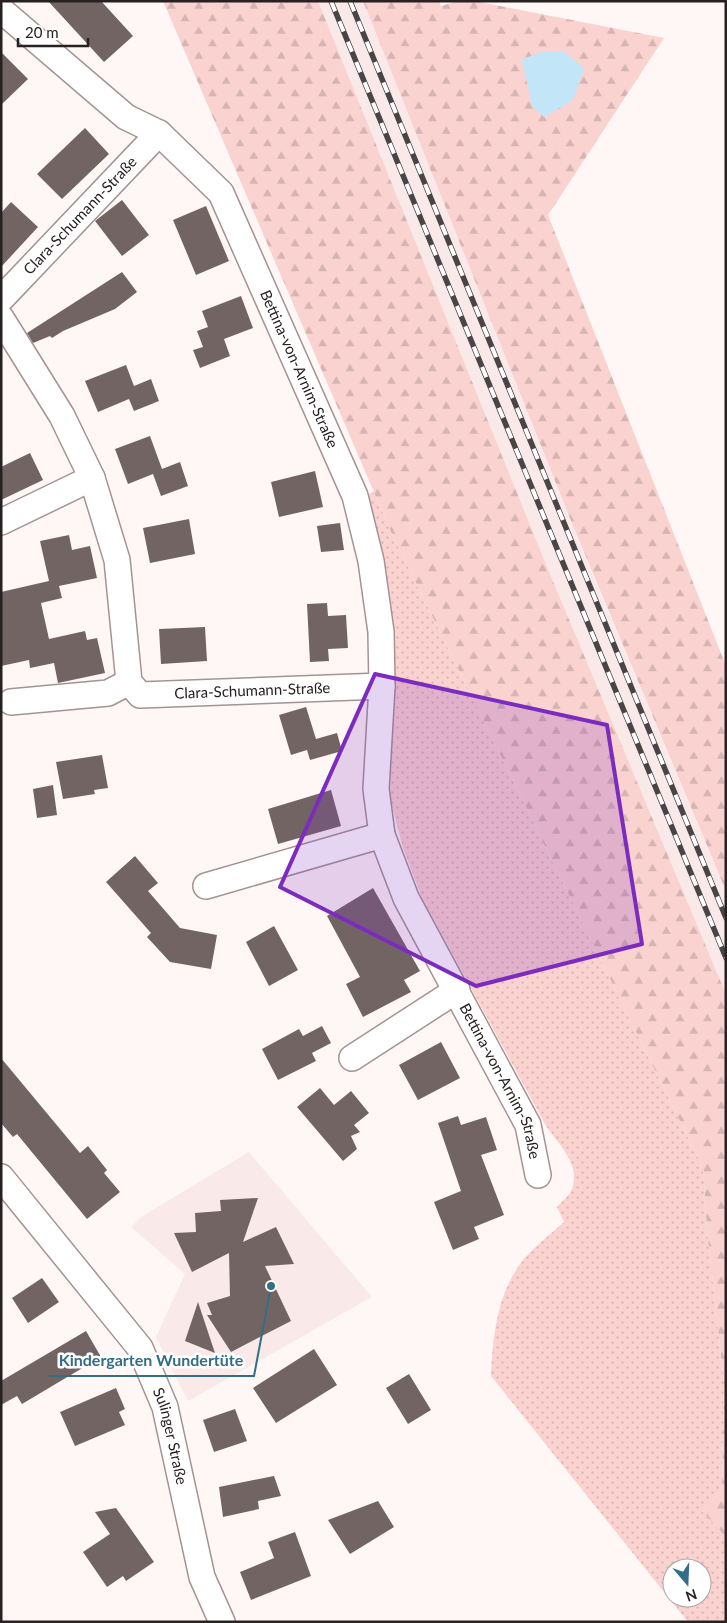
<svg xmlns="http://www.w3.org/2000/svg" width="727" height="1623" font-family="Lato,sans-serif">
<style>
.built{fill:#f9e9e9}
.grass{fill:url(#grass-dots);fill-rule:evenodd}
.forest{fill:url(#forest-firs)}
.water{fill:#c2e6f8}
.building{fill:#736464}
.lines{fill:none;stroke-linecap:round;stroke-linejoin:round}
.minor-casing{stroke:#a39493;stroke-width:28}
.minor{stroke:#fff;stroke-width:25}
.rail-casing{stroke:#4a4444;stroke-width:5.5}
.rail{stroke:#fff;stroke-width:4;stroke-dasharray:11;stroke-linecap:butt}
.marked{fill:#7b2cbf;fill-opacity:0.2;stroke:#7b2cbf;stroke-width:4;stroke-linejoin:round}
.labels{text-anchor:middle;stroke-width:5;stroke-linejoin:round;paint-order:stroke}
.street-label{font-size:15px;fill:#272121;stroke:#fff}
.leader{fill:none;stroke:#346d86;stroke-width:2}
.callout-dot{fill:#346d86;stroke:#fff;stroke-width:2}
.callout-label{font-size:16px;text-anchor:middle;font-weight:bold;fill:#346d86;stroke:#fff;stroke-width:5;stroke-linejoin:round;paint-order:stroke}
</style>
<defs>
<pattern id="grass-dots" width="8" height="8" patternUnits="userSpaceOnUse" patternTransform="scale(1.25)"><rect width="8" height="8" fill="#fad2d0"/><path d="M2 2h.1M6 6h.1" fill="none" stroke="#d6b4b2" stroke-width="1.8" stroke-linecap="round"/></pattern>
<pattern id="forest-firs" width="22" height="20" patternUnits="userSpaceOnUse" patternTransform="scale(1.25)"><rect width="22" height="20" fill="#fad2d0"/><path d="M5 1l3.5 6h-7zM16 11l3.5 6h-7z" fill="#d6b4b2"/></pattern>
</defs>
<rect width="100%" height="100%" fill="#fef7f6"/>
<!-- built -->
<path class="built" d="M318,1h45l222,556 141,335v102l-179,-427z
M249,1152l123,145 -184,104 -32,-64 29,-63 -54,-47 10,-10z"/>
<!-- grass -->
<path class="grass" d="M374,492l18,42 311,634 4,62 17,153 -2,106 -20,22 24,26v85h-38l-197,-246c2,-41 6,-84 33,-117 12,-14 27,-25 40,-37l-7,-15c4,-5 13,-12 15,-18 9,-25 -13,-44 -26,-63l-124,-228 -19,-50 -13,-50 3,-179 -12,-63 -17,-60zM672,1568h30v30h-30z"/>
<!-- forest -->
<path class="forest" d="M163,1h155l229,566 179,427v543l-24,-26 20,-22 2,-106 -17,-153 -4,-62 -311,-634z
M363,1h76l2,5 17,-5h16l190,37 -116,177 178,451v225l-153,-365z"/>
<!-- water -->
<path class="water" d="M564,51l20,18 -11,31 -29,17 -12,-11 -10,-47 20,-7z"/>
<!-- building -->
<path class="building" d="M48,1h53l32,35 -29,26z
M1,52l27,27 -27,26z
M85,128l24,26 -47,45 -25,-25z
M122,200l27,35 -27,21 -27,-35z
M11,202l27,25 -37,40v-54z
M206,206l23,55 -33,14 -23,-55z
M122,272l15,20 -22,17 -52,22 -11,7 -2,-2 -17,7 -6,-10z
M241,296l12,32 -29,11 6,17 -30,12 -7,-18 10,-3 -6,-16 11,-4 -6,-16z
M126,365l8,21 17,-7 8,22 -25,10 -5,-12 -31,13 -13,-31z
M150,436l12,33 18,-7 8,24 -27,10 -8,-22 -25,10 -13,-35z
M30,453l13,27 -42,20v-33z
M315,471l8,36 -44,10 -8,-35z
M189,519l6,35 -45,9 -7,-35z
M340,523l4,27 -23,2 -4,-26z
M69,535l3,15 18,-4 7,32 -38,8 3,12 -21,5 8,36 36,-8 2,9 10,-2 8,35 -47,10 -4,-20 -24,5 -1,-8 -28,6v-74l48,-11 -9,-40z
M327,603l1,13 18,-1 2,33 -20,1 1,12 -19,1 -3,-58z
M205,627l2,34 -46,3 -2,-35z
M306,707l10,32 21,-6 5,18 -32,9 -3,-10 -16,5 -12,-40z
M102,755l6,33 -14,2 1,4 -32,5 -7,-37z
M53,785l4,30 -20,3 -4,-29z
M331,790l10,36 -63,18 -10,-35z
M135,856l23,27 -10,8 32,37 37,7 -6,34 -41,-7 -23,-25 4,-4 -45,-51z
M373,888l47,83 -16,9 7,12 -48,25 -17,-33 14,-7 -33,-61z
M274,926l24,44 -29,16 -23,-44z
M322,1026l9,17 -19,10 4,8 -38,19 -16,-31 37,-20 4,7z
M441,1042l19,36 -42,22 -19,-35z
M1,1058l79,95 8,-7 19,24 -3,3 16,19 -33,27 -70,-85 -4,3 -12,-14z
M320,1088l14,17 17,-14 18,22 -15,12 6,7 -9,4 6,13 -14,12 -46,-54z
M458,1116l3,9 25,-8 11,33 -16,5 23,60 -30,12 5,12 -26,11 -19,-48 27,-11 -23,-68z
M258,1198l-15,44 33,-15 18,37 -29,2 26,55 -60,31 -24,-37h5l-5,-12 23,-7 -1,-43 -37,19 -18,-39 22,-1 -1,-19 26,-2 -1,-11z
M42,1278l17,24 -31,21 -16,-25z
M198,1302l17,51 -30,-12z
M86,1331l15,26 -79,47 -5,-8 -16,9v-24z
M314,1349l23,36 -61,38 -23,-35z
M409,1374l22,36 -23,14 -22,-36z
M116,1388l9,21 -6,3 6,13 -50,21 -15,-34z
M235,1409l12,32 -33,11 -11,-32z
M274,1476l7,20 -23,5 1,8 -36,8 -4,-30z
M378,1501l16,26 -44,27 -22,-34z
M116,1508l38,54 -28,19 -3,-5 -16,11 -24,-35 27,-18 -15,-22z
M295,1532l16,44 -60,24 -11,-28 34,-14 -6,-16z"/>
<g class="lines">
<!-- minor casing -->
<g class="minor-casing">
<g id="minor">
<path id="s1" d="M1,10l125,107 33,16 62,60 134,303 16,65 10,71 1,54 -6,103 6,46 24,63 122,227 10,50"/>
<path id="s2" d="M1,299l158,-166"/>
<path id="s3" d="M1,318l61,98 30,62 25,82 12,122 11,13 242,-9"/>
<path d="M1,522l91,-44"/>
<path d="M11,702l97,-9 21,-11"/>
<path d="M206,886l176,-51"/>
<path d="M352,1058l105,-68"/>
<path id="s4" d="M1,1177l139,171 25,59 37,170 20,45"/>
</g>
</g>
<!-- minor -->
<use href="#minor" class="minor"/>
<!-- rail casing -->
<g class="rail-casing">
<path id="rail" d="M331,1l395,957
M350,1l376,917"/>
</g>
<!-- rail -->
<use href="#rail" class="rail"/>
</g>
<!-- marked area -->
<path class="marked" d="M375,674l232,51 35,219 -166,42 -196,-99z"/>
<g class="labels">
<!-- street labels -->
<g class="street-label">
<text dy="5" stroke="none"><textPath href="#s2" startOffset="115">Clara-Schumann-Straße</textPath></text>
<text dy="5" stroke="none"><textPath href="#s1" startOffset="480">Bettina-von-Arnim-Straße</textPath></text>
<text dy="5" stroke="none"><textPath href="#s3" startOffset="522">Clara-Schumann-Straße</textPath></text>
<text dy="5" stroke="none"><textPath href="#s1" startOffset="1235">Bettina-von-Arnim-Straße</textPath></text>
<text dy="5" stroke="none"><textPath href="#s4" startOffset="314">Sulinger Straße</textPath></text>
</g>
</g>
<!-- callouts -->
<path class="leader" d="M271 1286L254 1376H49"/>
<circle class="callout-dot" cx="271" cy="1286" r="5"/>
<g class="callout-label">
<text x="151" y="1366">Kindergarten Wundertüte</text>
</g>
<!-- border -->
<rect width="727" height="1623" fill="none" stroke="#272121" stroke-width="5"/>
<!-- north arrow -->
<g transform="translate(687 1583) rotate(161)"><circle r="24" fill="#ffffff" stroke="#a9a6a6"/>
<path d="M0-4L9 19L0 12L-9 19Z" fill="#346d86"/>
<text y="-8" font-size="14" font-weight="bold" text-anchor="middle" fill="#272121">N</text>
</g>
<!-- scale -->
<path d="M18 38v8h70v-8" fill="none" stroke="#272121" stroke-width="2.5"/>
<text x="25" y="38" font-size="15" fill="#272121" stroke="#ffffff" stroke-width="4" paint-order="stroke">20 m</text>
</svg>
